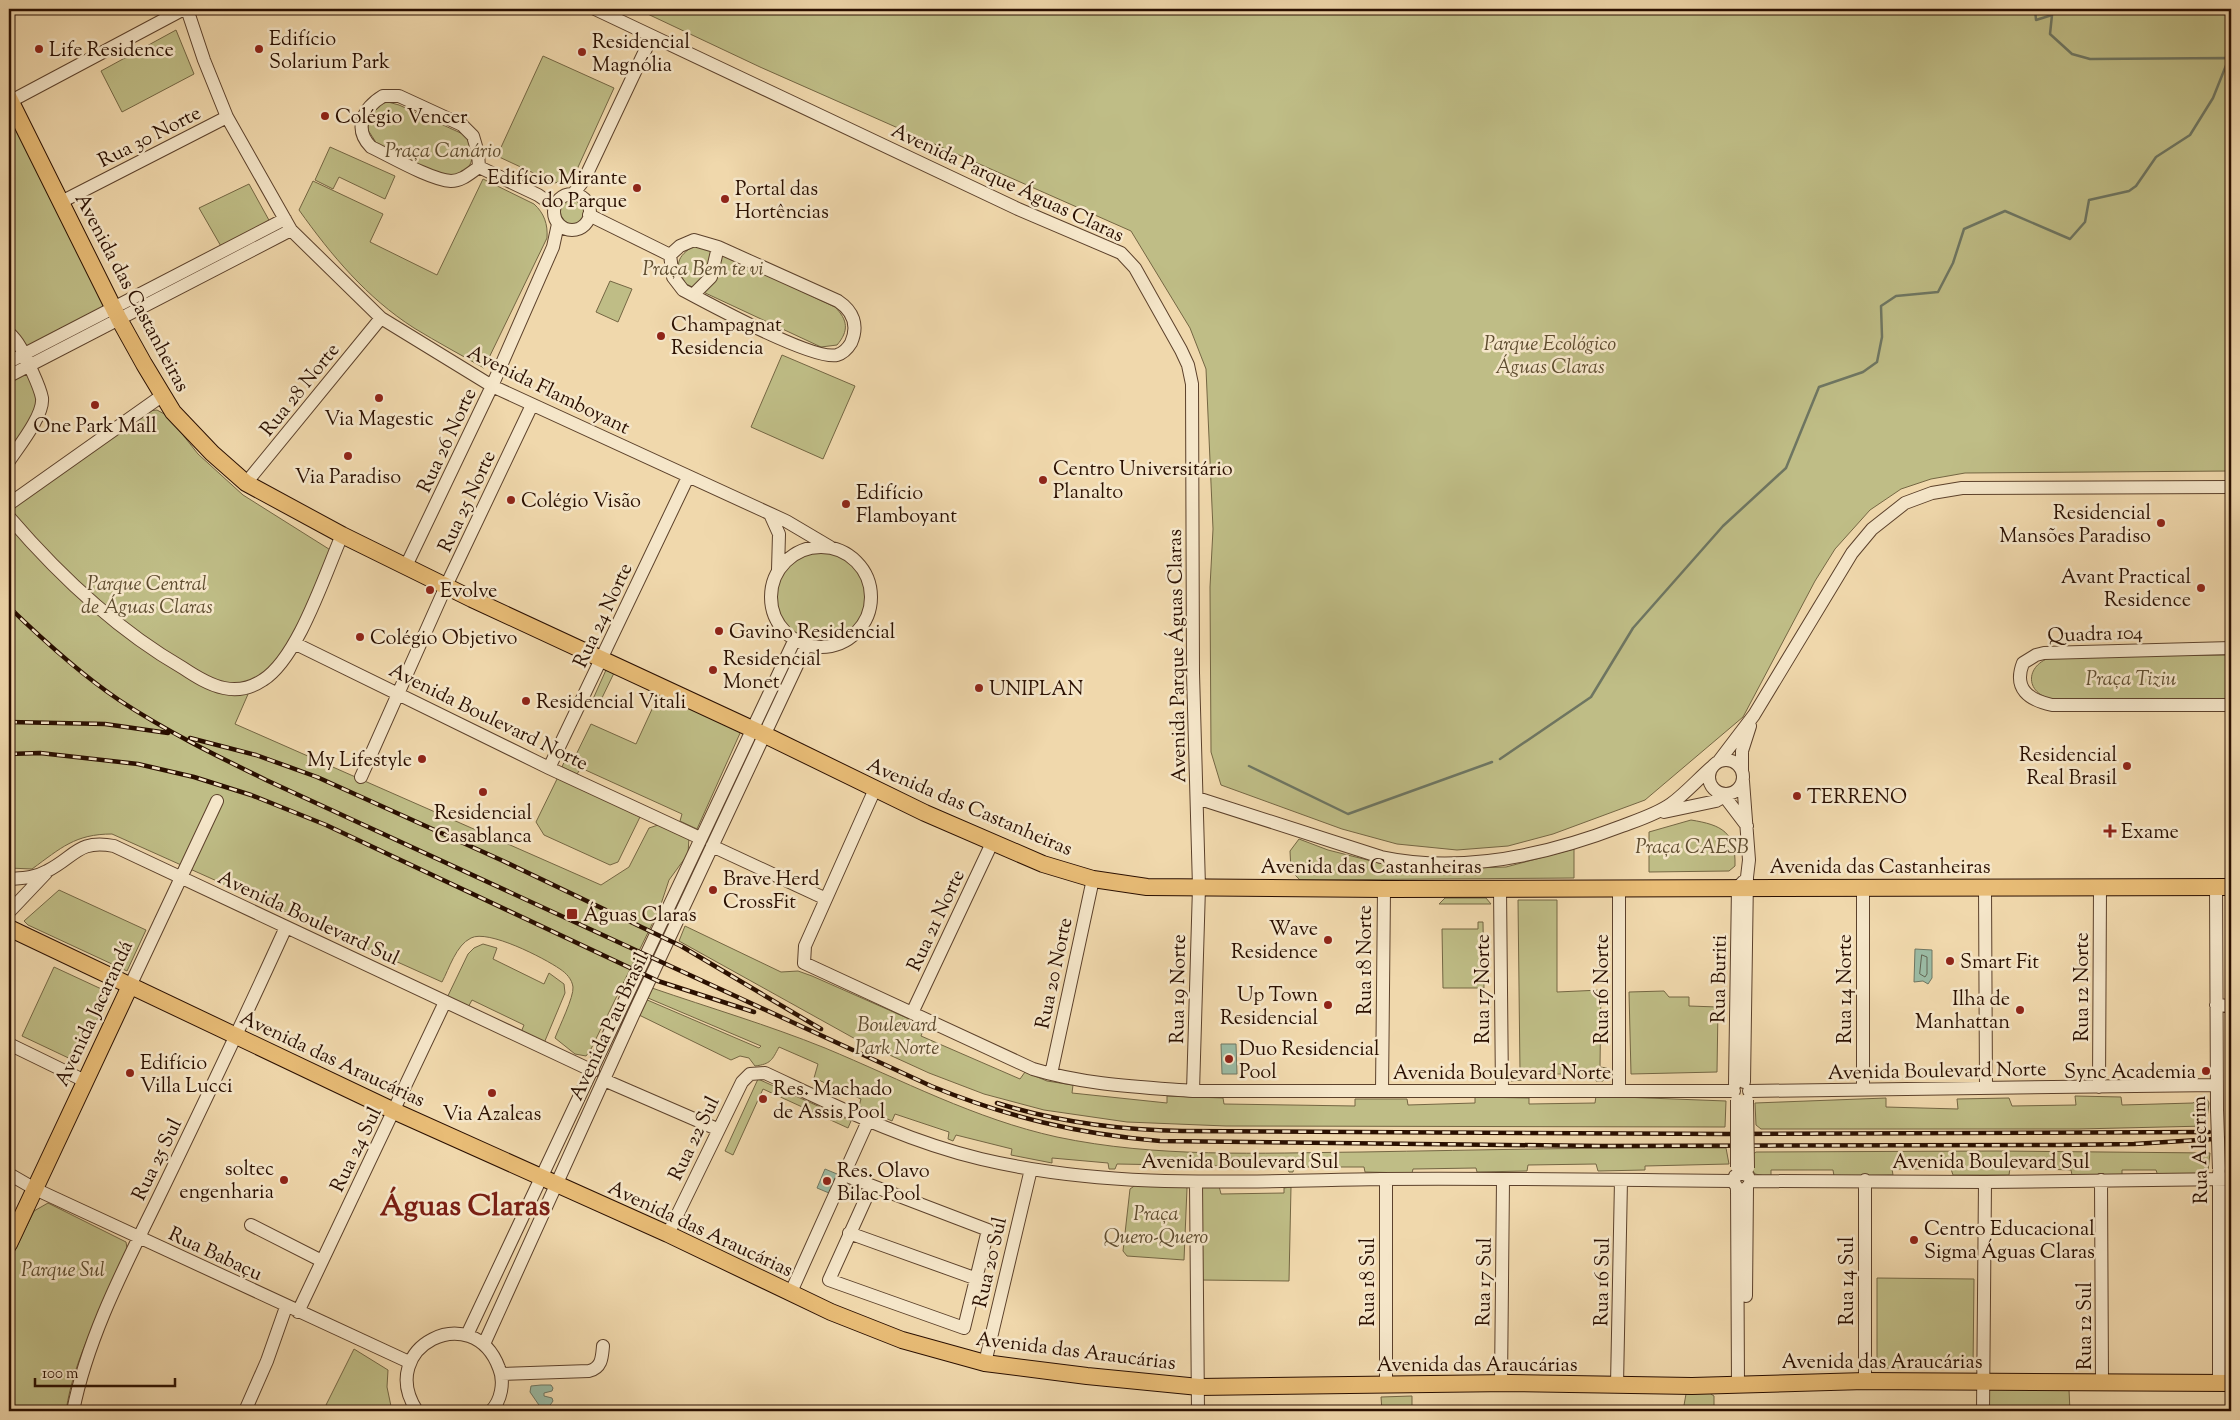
<svg xmlns="http://www.w3.org/2000/svg" width="2240" height="1420" font-family="'Sorts Mill Goudy',serif">
<style>
.green{fill:#bfbd86;stroke:#746643}
.water{fill:#9bbba4;stroke:#6e7662}
.lines{fill:none;stroke-linecap:round;stroke-linejoin:round}
.shore{stroke:#626552;stroke-width:1}
.stream{stroke:#6e7662;stroke-width:2.5}
.minor-casing{stroke:#5c412b;stroke-width:14}
.major-casing{stroke:#2a0f00;stroke-width:18}
.minor{stroke:#f5e6c9;stroke-width:12}
.major{stroke:#e8bc76;stroke-width:16}
.rail-casing{stroke:#2a0f00;stroke-width:4.5}
.rail{stroke:#f5e6c9;stroke-width:2.5;stroke-dasharray:8;stroke-linecap:butt}
.minor-bridge-casing{stroke:#5c412b;stroke-width:14;stroke-linecap:butt}
.minor-bridge{stroke:#f5e6c9;stroke-width:12}
.poi-dot{fill:#8f2418;stroke:#f5e6c9;stroke-width:2}
.labels{text-anchor:middle;stroke-width:5;stroke-linejoin:round;paint-order:stroke}
.poi-label{font-size:20px;fill:#2a0f00;stroke:#f5e6c9;text-anchor:start}
.street-label{font-size:20px;fill:#2a0f00;stroke:#f5e6c9}
.park-label{font-size:20px;font-style:italic;fill:#5e4c2f;stroke:#f5e6c9}
.town-label{font-size:30px;font-weight:bold;fill:#7a1f14;stroke:#f5e6c9}
</style>
<rect width="100%" height="100%" fill="#f0d8ac"/>
<filter id="stains"><feTurbulence type="fractalNoise" baseFrequency=".004" numOctaves="4"/><feColorMatrix values="0 0 0 0 .2 0 0 0 0 .09 0 0 0 0 .02 0 0 0 .5 -.17"/></filter>
<radialGradient id="worn" r=".72"><stop offset=".6" stop-color="#630" stop-opacity="0"/><stop offset="1" stop-color="#630" stop-opacity=".3"/></radialGradient>
<!-- green -->
<path class="green" d="M637,9h1594v462l-266,2 -34,6 -30,10 -31,21 -35,39 -20,32 -72,136 -98,83 -92,34 -45,12 -51,4 -60,-6 -55,-15 -121,-44 -10,-33 -1,-165 3,-58 -7,-160 -16,-41 -59,-97 -371,-164z
M176,30l18,44 -72,38 -21,-41z
M543,56l71,32 -40,88 -19,7 -58,-27z
M388,102l11,3 66,30c12,14 9,31 -5,41l-21,-2 -62,-30 -9,-14v-6l3,-9 9,-11z
M9,106l102,198 -89,46 17,55 -30,52z
M330,147l65,29 -10,23 -46,-22 -6,12 -18,-9z
M483,179l51,25c10,9 14,20 13,34l-63,130c-23,-13 -47,-26 -70,-40 -47,-30 -83,-73 -115,-118l14,-29 70,33 -13,28 67,33z
M249,184l21,38 -48,26 -23,-40z
M560 210a15 15 0 1 1 30 0a15 15 0 1 1-30 0Z
M695,245l12,2 128,60c13,13 14,24 2,38l-16,2 -135,-63c-12,-19 -10,-27 9,-39z
M610,281l22,8 -14,33 -22,-10z
M782,355l73,31 -32,73 -72,-32z
M157,410l11,6 30,38 45,41 89,56 -47,103 -33,31 -17,39 366,161 28,-18 20,-39 12,-4 28,13 -1,17 -19,26 -10,30 -69,141 -4,5 -11,-2 -20,-16c4,-11 19,-41 18,-51 -1,-8 -7,-14 -13,-18 -16,-11 -72,-40 -89,-31 -15,7 -22,31 -29,44l-330,-148c-37,0 -51,14 -80,35l-23,-1v-358l139,-99z
M775 597a47 47 0 1 1 94 0a47 47 0 1 1-94 0Z
M2231,655v46l-176,-1c-33,-6 -30,-38 1,-44z
M606,670l8,3 -14,29 -7,-3z
M659,694l82,37 -44,98 -17,-8 2,-7 -101,-46 -4,6 -15,-7 3,-7 7,3 19,-39 45,20z
M558,777l82,40 -22,45 -8,3 -66,-30 -8,-13z
M1691,820c31,5 45,12 44,46l-6,5 -80,1v-40z
M1299,839l29,11 79,20 99,-3 68,-18v29l-274,2 -9,-9 -1,-20z
M59,890l87,40 -19,41 -99,-46 -4,-4z
M1445,898h41l5,6h-52z
M1518,900h39v92l44,-2 -1,77 7,1v9l-4,4h-7v-7h-73v6l-12,1v-8l9,-1z
M1478,922h5l1,66h-41l-1,-59h36z
M685,926l96,46 17,-1 14,5 113,50 -4,10 99,43 5,-7 22,9 26,4 -1,8 95,10v-7l56,2 1,6 131,2v-7h52l1,6 67,-2v-6l54,1v6l66,-1 1,-7 130,5 -1,26 -499,-1 -99,-4 -83,-12 -60,-16 -55,-21 -70,-32 -180,-100z
M483,944l14,4 -4,11 51,25 5,-11 15,11 1,9 -23,55 -23,-11 5,-12 -52,-25 -6,11 -21,-9 23,-48 6,-6z
M54,967l56,26 -33,69 -55,-26z
M652,988c58,20 116,37 173,60 77,32 150,71 232,89 99,21 203,16 304,15 122,-2 243,-5 365,-4l3,16 -84,2v4l-47,1 -2,-7 -68,1 -1,6 -50,1 -1,-4 -63,1 -1,4 -47,-1 -1,-5h-70l-1,5h-4l-2,-5 -170,-3 -2,5h-6l-1,-6 -56,-5v5l-41,-8 1,-6 -56,-14 -3,6 -5,-2 1,-7 -54,-18 -3,7 -33,-15 2,-7 -47,-21 4,-14 -39,-17c-7,13 -8,17 -24,19l-6,-8 -9,-2 -9,4 -94,-46 8,-15 114,49 2,-2 -113,-48z
M1664,991l5,6h20v9l29,1 -1,65 -86,2 -2,-82z
M2226,1016h5v83h-5z
M758,1079l93,42 -3,7 -85,-39 -30,66 -8,-4z
M2075,1096l46,1 1,8 71,-2 8,-5 6,1 2,4 -3,23 -128,3h-317l-5,-4 -1,-22 131,-5v9l72,2 -1,-10 52,-1 3,8 64,-1z
M1997,1151l213,2 -2,18 -3,5h-47l-2,-6h-34v5h-50l-1,-5 -61,-2 -1,7h-56l-2,-6h-59l1,6 -59,1 -1,-6h-62v7l-16,-3 -3,-5 1,-15 3,-2z
M1137,1184l44,1 6,3 -3,72 -57,-4 -4,-5 7,-62z
M1200,1186h19l2,8 63,-1v-5l7,-1 -2,94 -89,-1z
M48,1203l78,39 2,12c-24,50 -54,102 -62,157h-57v-148l25,-52z
M1877,1278l97,1 -1,90 -96,-1z
M354,1349l34,21 -1,17 5,24h-69z
M1989,1389l80,1 1,21h-82z
M1708,1392l6,4v15h-31l3,-17z
M1412,1396v15h-30l-1,-14z"/>
<!-- water -->
<path class="water" d="M1915,949l17,1v28l-4,6 -5,-3 -9,1z
M1221,1044h15l1,30h-15z
M825,1169l12,5 -8,19 -12,-5z
M541,1385h10l2,3 -1,3 -8,2v3l8,2 1,3 -7,10h-3l-13,-19 1,-6z"/>
<g class="lines">
<!-- shore -->
<path class="shore" d="M1922,955l5,2v17l-2,3 -5,-3z"/>
<!-- stream -->
<path class="stream" d="M2035,9l1,11 16,-5 -2,19 22,20 18,5 138,-1
M1500,759l91,-62 42,-69 90,-102 63,-58 33,-81 44,-15 14,-10 5,-25 -1,-31 15,-10 42,-4 15,-29 11,-34 41,-18 65,28 15,-17 4,-22 40,-9 7,-5 20,-29 34,-22 23,-37 16,-40 2,1
M1249,766l99,48 144,-52"/>
<!-- minor casing -->
<g class="minor-casing">
<path id="minor" d="M187,9l17,51 23,57 64,113 90,88 111,68 294,135 44,26
M595,9l423,200 103,44 14,15 46,82 7,15 4,19 1,289 6,214 -6,204
M383,96h16l63,29 11,11 5,17 1,14c-9,6 -17,14 -28,14 -20,-1 -61,-25 -80,-34 -18,-18 -8,-39 12,-51z
M11,101l173,-92
M479,167l59,28 16,11
M573,194l11,-14 68,-144
M554 212a18 18 0 1 1 36 0a18 18 0 1 1-36 0Z
M61,202l166,-85
M589,215l81,40
M694,240l24,7 120,54c15,10 21,24 13,42 -3,5 -7,10 -14,12 -23,6 -128,-51 -154,-65l-10,-13 -3,-22 10,-9z
M693,295l18,-18 7,-30
M9,333c11,10 16,23 22,36 4,9 9,19 11,29 2,17 -23,48 -33,63
M9,362l276,-143
M9,376l282,-146
M246,483l135,-165
M9,504l154,-109
M770,514l9,20 -1,36
M9,517c49,57 108,113 174,151 12,8 26,17 41,20 14,3 27,0 39,-8 35,-22 62,-106 79,-145
M771 597a50 50 0 1 1 100 0a50 50 0 1 1-100 0Z
M406,566l86,-180 61,-139 5,-23
M296,644l253,124 151,70
M2231,648l-187,5 -8,2 -13,8c-10,26 6,37 29,42h179
M1709 777a17 17 0 1 1 34 0a17 17 0 1 1-34 0Z
M1719,761l35,-46 98,-162 20,-24 33,-26 27,-10 30,-5 269,-1
M549,768l139,-291
M1742,771v-20l8,-25
M361,777l85,-191 86,-181
M1743,781l6,79 -2,17 -3,205
M875,789l-70,157 -1,17 229,106c52,16 107,18 160,22h541
M1726,794l2,7 19,25
M1197,798l184,59c80,17 166,-2 241,-31 16,-6 35,-12 49,-22 15,-11 28,-26 42,-38
M1664,812l52,-11 7,-4 2,-3
M712,846l112,52
M9,879c13,-1 26,-1 38,-8 28,-14 31,-32 67,-25l479,225
M1985,887l1,201
M2216,887l1,223
M1500,888l2,203
M9,912l37,-39
M130,986l87,-185
M2216,1005l15,1
M912,1013l80,-170
M9,1044l76,37
M1051,1074l42,-195
M604,1080l113,49
M1735,1084l3,-197 6,-6
M2099,1087l1,-200
M1863,1089v-201
M1382,1091l2,-202
M1619,1091v-203
M1749,1091l468,-6
M2219,1173v210
M9,1174l26,15 374,173
M844,1175l144,55 -24,98 -135,-48 42,-93
M1386,1179v207
M2101,1180l1,202
M1750,1181l235,1 246,-3
M1196,1182l2,229
M1737,1187l-3,-4 1,-7 7,-3 6,3
M838,1188l27,10
M1737,1188l1,197
M251,1225l71,36
M849,1233l128,46
M668,1234l74,-152 8,-8 15,-1c71,33 140,68 216,86 131,31 267,22 400,20 118,-1 235,1 353,2
M791,1292l77,-171
M1746,1296l1,-109
M298,1312l147,-310
M467,1335l328,-696
M484,1344l150,-331 173,-369
M985,1363l46,-194
M501,1374l88,-3c13,-3 13,-14 14,-25
M1865,1381v-201
M1501,1384l2,-204
M1617,1385l4,-205
M73,1411c16,-80 57,-154 92,-227 41,-85 82,-171 121,-257
M245,1411l22,-50 19,-54
M417,1411c-42,-64 56,-113 82,-43 6,14 2,33 -8,43
M1983,1411l2,-229"/>
</g>
<!-- major casing -->
<g class="major-casing">
<path id="major" d="M9,98l110,221 25,45 29,48 39,41 34,30 96,52 130,64 291,135 162,79 118,51 50,15 54,8 237,2 847,-2
M9,928l385,183 274,123 163,78 71,28 83,23 102,13 112,11 311,-4 182,3 173,-5 366,2
M9,1244l121,-258"/>
</g>
<!-- minor -->
<use href="#minor" class="minor"/>
<!-- major -->
<use href="#major" class="major"/>
<!-- rail casing -->
<g class="rail-casing">
<path id="rail" d="M9,607c34,33 70,66 110,93 47,31 96,55 147,80l665,306c76,31 147,48 229,55l442,5 457,-1 75,-1 97,-6
M9,722l96,2 63,9
M190,738l66,17 61,22 184,83 180,86 140,83
M9,754l31,-1 98,11 56,13 57,18 75,30 332,156 96,31
M997,1103c60,19 122,27 185,28l545,3 482,-2"/>
</g>
<!-- rail -->
<use href="#rail" class="rail"/>
<!-- minor-bridge casing -->
<g class="minor-bridge-casing">
<path id="minor-bridge" d="M1737,1100v67
M1747,1100l1,68
M2217,1110l2,59"/>
</g>
<!-- minor-bridge -->
<use href="#minor-bridge" class="minor-bridge"/>
</g>
<!-- markers -->
<g class="poi-dot">
<circle cx="39" cy="49" r="5"/>
<circle cx="259" cy="49" r="5"/>
<circle cx="582" cy="52" r="5"/>
<circle cx="325" cy="116" r="5"/>
<circle cx="637" cy="188" r="5"/>
<circle cx="725" cy="199" r="5"/>
<circle cx="661" cy="336" r="5"/>
<circle cx="379" cy="398" r="5"/>
<circle cx="95" cy="405" r="5"/>
<circle cx="348" cy="456" r="5"/>
<circle cx="1043" cy="480" r="5"/>
<circle cx="511" cy="500" r="5"/>
<circle cx="846" cy="504" r="5"/>
<circle cx="2161" cy="523" r="5"/>
<circle cx="2201" cy="588" r="5"/>
<circle cx="430" cy="590" r="5"/>
<circle cx="719" cy="631" r="5"/>
<circle cx="360" cy="637" r="5"/>
<circle cx="713" cy="670" r="5"/>
<circle cx="979" cy="688" r="5"/>
<circle cx="526" cy="701" r="5"/>
<circle cx="422" cy="759" r="5"/>
<circle cx="2127" cy="766" r="5"/>
<circle cx="483" cy="792" r="5"/>
<circle cx="1797" cy="796" r="5"/>
<path d="M2107.5 823.5h5v5h5v5h-5v5h-5v-5h-5v-5h5z"/>
<circle cx="713" cy="890" r="5"/>
<rect x="566" y="908" width="12" height="12" rx="2.5"/>
<circle cx="1328" cy="940" r="5"/>
<circle cx="1950" cy="961" r="5"/>
<circle cx="1328" cy="1005" r="5"/>
<circle cx="2020" cy="1010" r="5"/>
<circle cx="1229" cy="1059" r="5"/>
<circle cx="2206" cy="1071" r="5"/>
<circle cx="130" cy="1073" r="5"/>
<circle cx="492" cy="1093" r="5"/>
<circle cx="763" cy="1099" r="5"/>
<circle cx="284" cy="1180" r="5"/>
<circle cx="827" cy="1181" r="5"/>
<circle cx="1914" cy="1240" r="5"/>
</g>
<g class="labels">
<!-- poi labels -->
<g class="poi-label">
<text x="269" y="45">Edifício<tspan x="269" dy="23">Solarium Park</tspan></text>
<text x="592" y="48">Residencial<tspan x="592" dy="23">Magnólia</tspan></text>
<text x="49" y="56">Life Residence</text>
<text x="335" y="123">Colégio Vencer</text>
<text x="627" y="184" text-anchor="end">Edifício Mirante<tspan x="627" dy="23">do Parque</tspan></text>
<text x="735" y="195">Portal das<tspan x="735" dy="23">Hortências</tspan></text>
<text x="671" y="331">Champagnat<tspan x="671" dy="23">Residencia</tspan></text>
<text x="379" y="425" text-anchor="middle">Via Magestic</text>
<text x="95" y="432" text-anchor="middle">One Park Mall</text>
<text x="1053" y="475">Centro Universitário<tspan x="1053" dy="23">Planalto</tspan></text>
<text x="348" y="483" text-anchor="middle">Via Paradiso</text>
<text x="856" y="499">Edifício<tspan x="856" dy="23">Flamboyant</tspan></text>
<text x="521" y="507">Colégio Visão</text>
<text x="2151" y="519" text-anchor="end">Residencial<tspan x="2151" dy="23">Mansões Paradiso</tspan></text>
<text x="2191" y="583" text-anchor="end">Avant Practical<tspan x="2191" dy="23">Residence</tspan></text>
<text x="440" y="597">Evolve</text>
<text x="729" y="638">Gavino Residencial</text>
<text x="370" y="644">Colégio Objetivo</text>
<text x="723" y="665">Residencial<tspan x="723" dy="23">Monet</tspan></text>
<text x="989" y="695">UNIPLAN</text>
<text x="536" y="708">Residencial Vitali</text>
<text x="2117" y="761" text-anchor="end">Residencial<tspan x="2117" dy="23">Real Brasil</tspan></text>
<text x="412" y="766" text-anchor="end">My Lifestyle</text>
<text x="1807" y="803">TERRENO</text>
<text x="483" y="819" text-anchor="middle">Residencial<tspan x="483" dy="23">Casablanca</tspan></text>
<text x="2121" y="838">Exame</text>
<text x="723" y="885">Brave Herd<tspan x="723" dy="23">CrossFit</tspan></text>
<text x="583" y="921">Águas Claras</text>
<text x="1318" y="935" text-anchor="end">Wave<tspan x="1318" dy="23">Residence</tspan></text>
<text x="1960" y="968">Smart Fit</text>
<text x="1318" y="1001" text-anchor="end">Up Town<tspan x="1318" dy="23">Residencial</tspan></text>
<text x="2010" y="1005" text-anchor="end">Ilha de<tspan x="2010" dy="23">Manhattan</tspan></text>
<text x="1239" y="1055">Duo Residencial<tspan x="1239" dy="23">Pool</tspan></text>
<text x="140" y="1069">Edifício<tspan x="140" dy="23">Villa Lucci</tspan></text>
<text x="2196" y="1078" text-anchor="end">Sync Academia</text>
<text x="773" y="1095">Res. Machado<tspan x="773" dy="23">de Assis Pool</tspan></text>
<text x="492" y="1120" text-anchor="middle">Via Azaleas</text>
<text x="274" y="1175" text-anchor="end">soltec<tspan x="274" dy="23">engenharia</tspan></text>
<text x="837" y="1177">Res. Olavo<tspan x="837" dy="23">Bilac Pool</tspan></text>
<text x="1924" y="1235">Centro Educacional<tspan x="1924" dy="23">Sigma Águas Claras</tspan></text>
</g>
<!-- street labels -->
<g class="street-label">
<text transform="translate(149 136) rotate(-27)" y="7">Rua 30 Norte</text>
<text transform="translate(1008 182) rotate(25)" y="7">Avenida Parque Águas Claras</text>
<text transform="translate(133 292) rotate(62)" y="7">Avenida das Castanheiras</text>
<text transform="translate(299 389) rotate(-51)" y="7">Rua 28 Norte</text>
<text transform="translate(549 389) rotate(26)" y="7">Avenida Flamboyant</text>
<text transform="translate(446 440) rotate(-65)" y="7">Rua 26 Norte</text>
<text transform="translate(466 501) rotate(-65)" y="7">Rua 25 Norte</text>
<text transform="translate(602 615) rotate(-65)" y="7">Rua 24 Norte</text>
<text transform="translate(2095 633) rotate(-2)" y="7">Quadra 104</text>
<text transform="translate(1176 656) rotate(-91)" y="7">Avenida Parque Águas Claras</text>
<text transform="translate(489 716) rotate(26)" y="7">Avenida Boulevard Norte</text>
<text transform="translate(970 806) rotate(23)" y="7">Avenida das Castanheiras</text>
<text x="1371" y="873">Avenida das Castanheiras</text>
<text x="1880" y="873">Avenida das Castanheiras</text>
<text transform="translate(309 917) rotate(25)" y="7">Avenida Boulevard Sul</text>
<text transform="translate(935 920) rotate(-65)" y="7">Rua 21 Norte</text>
<text transform="translate(1364 960) rotate(-90)" y="7">Rua 18 Norte</text>
<text transform="translate(1053 973) rotate(-78)" y="7">Rua 20 Norte</text>
<text transform="translate(1718 979) rotate(-89)" y="7">Rua Buriti</text>
<text transform="translate(2081 987) rotate(-90)" y="7">Rua 12 Norte</text>
<text transform="translate(1177 989) rotate(-89)" y="7">Rua 19 Norte</text>
<text transform="translate(1482 989) rotate(-90)" y="7">Rua 17 Norte</text>
<text transform="translate(1601 989) rotate(-90)" y="7">Rua 16 Norte</text>
<text transform="translate(1844 989) rotate(-90)" y="7">Rua 14 Norte</text>
<text transform="translate(93 1013) rotate(-65)" y="7">Avenida Jacarandá</text>
<text transform="translate(608 1026) rotate(-65)" y="7">Avenida Pau Brasil</text>
<text transform="translate(333 1058) rotate(25)" y="7">Avenida das Araucárias</text>
<text transform="translate(1937 1070) rotate(-1)" y="7">Avenida Boulevard Norte</text>
<text x="1502" y="1079">Avenida Boulevard Norte</text>
<text transform="translate(693 1138) rotate(-64)" y="7">Rua 22 Sul</text>
<text transform="translate(355 1149) rotate(-64)" y="7">Rua 24 Sul</text>
<text transform="translate(2199 1150) rotate(-91)" y="7">Rua Alecrim</text>
<text transform="translate(156 1159) rotate(-64)" y="7">Rua 25 Sul</text>
<text x="1240" y="1168">Avenida Boulevard Sul</text>
<text x="1991" y="1168">Avenida Boulevard Sul</text>
<text transform="translate(701 1228) rotate(25)" y="7">Avenida das Araucárias</text>
<text transform="translate(216 1253) rotate(25)" y="7">Rua Babaçu</text>
<text transform="translate(989 1262) rotate(-77)" y="7">Rua 20 Sul</text>
<text transform="translate(1846 1281) rotate(-90)" y="7">Rua 14 Sul</text>
<text transform="translate(1367 1282) rotate(-90)" y="7">Rua 18 Sul</text>
<text transform="translate(1483 1282) rotate(-89)" y="7">Rua 17 Sul</text>
<text transform="translate(1601 1282) rotate(-89)" y="7">Rua 16 Sul</text>
<text transform="translate(2084 1326) rotate(-90)" y="7">Rua 12 Sul</text>
<text transform="translate(1076 1350) rotate(7)" y="7">Avenida das Araucárias</text>
<text x="1882" y="1368">Avenida das Araucárias</text>
<text x="1477" y="1371">Avenida das Araucárias</text>
</g>
<!-- park labels -->
<g class="park-label">
<text x="443" y="157">Praça Canário</text>
<text x="703" y="275">Praça Bem te vi</text>
<text x="1550" y="350">Parque Ecológico<tspan x="1550" dy="23">Águas Claras</tspan></text>
<text x="147" y="590">Parque Central<tspan x="147" dy="23">de Águas Claras</tspan></text>
<text x="2131" y="685">Praça Tiziu</text>
<text x="1692" y="853">Praça CAESB</text>
<text x="897" y="1031">Boulevard<tspan x="897" dy="23">Park Norte</tspan></text>
<text x="1156" y="1220">Praça<tspan x="1156" dy="23">Quero-Quero</tspan></text>
<text x="63" y="1276">Parque Sul</text>
</g>
<!-- town labels -->
<g class="town-label">
<text x="465" y="1215">Águas Claras</text>
</g>
</g>
<!-- margin -->
<rect width="2240" height="1420" fill="none" stroke="#f0d8ac" stroke-width="30"/>
<rect x="10" y="10" width="2220" height="1400" fill="none" stroke="#2a0f00" stroke-width="2.5"/>
<rect x="15" y="15" width="2210" height="1390" fill="none" stroke="#2a0f00"/>
<!-- scale -->
<path d="M35 1378v8h140v-8" fill="none" stroke="#2a0f00" stroke-width="2.5"/>
<text x="42" y="1378" font-size="15" fill="#2a0f00" stroke="#f5e6c9" stroke-width="4" paint-order="stroke">100 m</text>
<rect width="100%" height="100%" filter="url(#stains)"/>
<rect width="100%" height="100%" fill="url(#worn)"/>
</svg>
